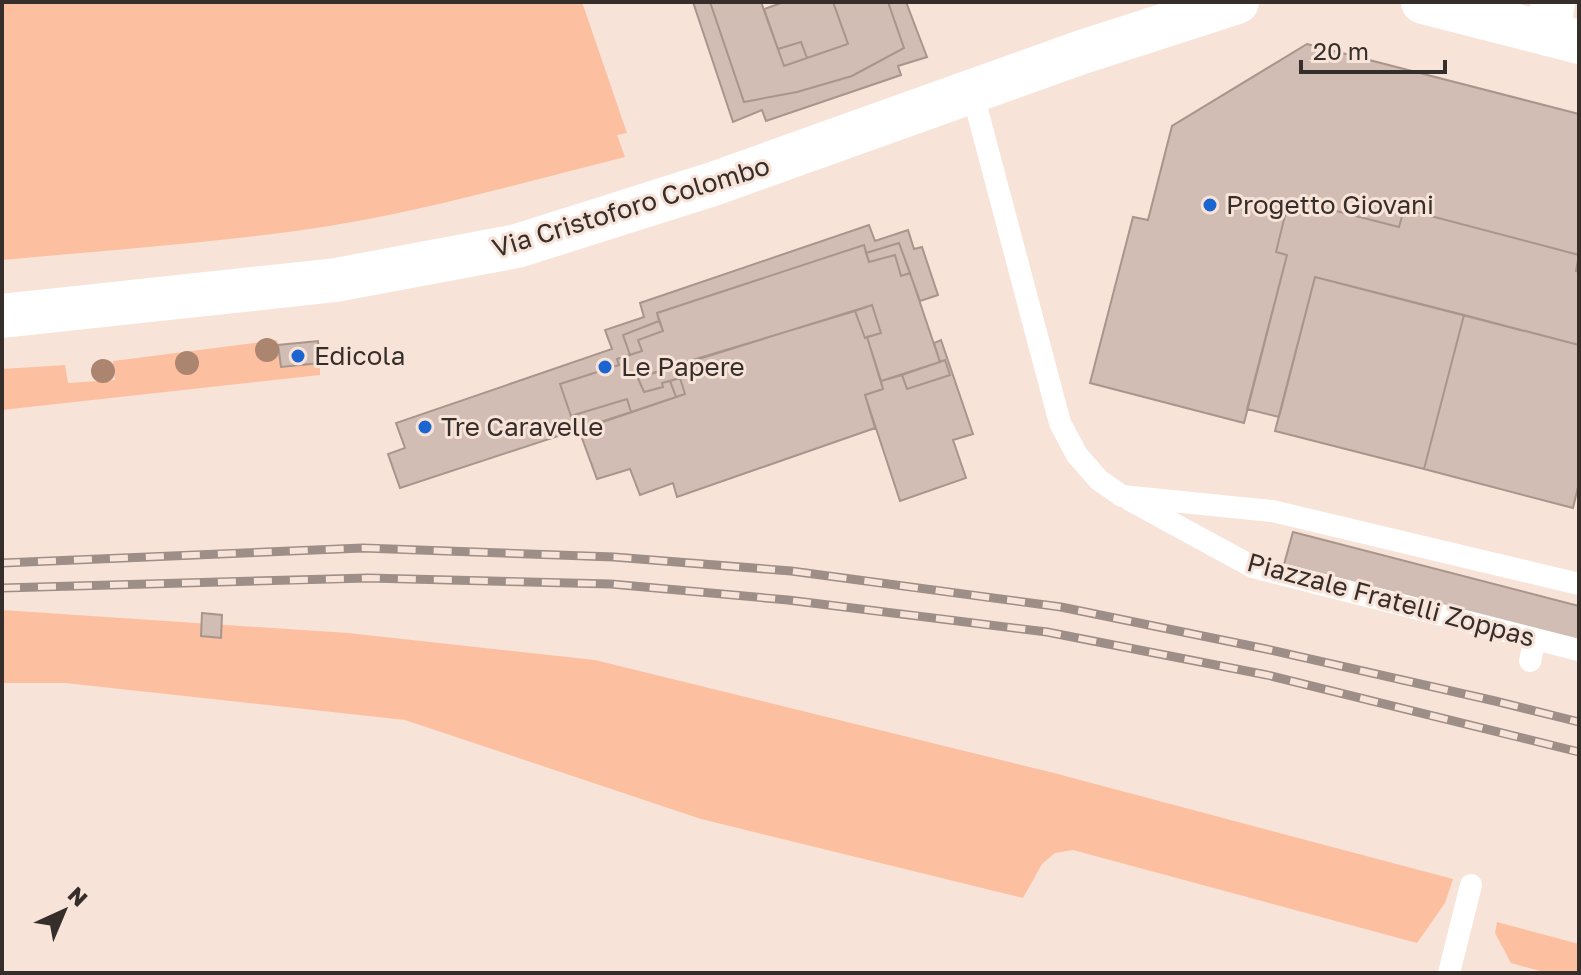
<svg xmlns="http://www.w3.org/2000/svg" width="1581" height="975" font-family="'Golos Text',sans-serif">
<style>
.green{fill:#fcc0a0}
.building{fill:#d1bdb3;stroke:#a8958b;stroke-width:2}
.lines{fill:none;stroke-linecap:round;stroke-linejoin:round}
.lane{stroke:#fff;stroke-width:22}
.street{stroke:#fff;stroke-width:44}
.secondary{stroke:#fff;stroke-width:44}
.rail-casing{stroke:#9d8e87;stroke-width:9}
.rail{stroke:#f8e3d9;stroke-width:6;stroke-dasharray:18;stroke-linecap:butt}
.tree{fill:#ab856f}
.poi-dot{fill:#1a65d0;stroke:#f8e3d9;stroke-width:3}
.labels{text-anchor:middle;stroke-width:6;stroke-linejoin:round;paint-order:stroke}
.poi-label{font-size:26px;fill:#362e2a;stroke:#f8e3d9;text-anchor:start}
.street-label{font-size:26px;fill:#362e2a;stroke:#f8e3d9}
</style>
<rect width="100%" height="100%" fill="#f8e3d9"/>
<!-- green -->
<path class="green" d="M2,2h580l45,131 -10,2 8,22c-100,25 -200,54 -302,70 -106,16 -214,23 -321,33z
M277,340l4,27 39,-4v12l-318,35v-41l63,-4 3,18 47,-3 -2,-19z
M2,610l346,23 247,27 459,113 399,106 -8,24 -28,40 -344,-93 -18,3 -13,11 -19,34 -322,-79 -296,-99 -340,-37h-63z
M1497,922l82,22v29h-32l-36,-10 -16,-30z"/>
<!-- building -->
<path class="building" d="M693,2h17l34,100 53,-10 55,-16 52,-28 -16,-46h18l21,55 -29,9 3,9 -135,46 -4,-11 -29,12z
M710,2h51l23,64 64,-22 -15,-42h55l16,46 -52,28 -55,16 -53,10z
M784,2h49l15,42 -41,14 -6,-16 -23,7 -14,-40z
M801,42l6,16 -23,8 -6,-17z
M1307,44l272,70v141l-175,-46 -5,18 -110,-28 -13,53 11,3 -43,168 -154,-40 43,-166 15,3 24,-94z
M1289,199l110,28 5,-18 175,46 -3,16 3,1v73l-264,-68 -36,140 -32,-8 40,-154 -11,-3z
M869,225l6,16 33,-11 6,19 8,-2 16,48 -18,6 -21,-58 -33,10 -2,-8 -207,68 2,8 -36,14 7,20 -13,4 2,6 -59,19 11,32 56,-17 4,13 -231,76 -12,-34 17,-6 -9,-25 216,-74 -7,-19 39,-13 -4,-14z
M899,243l11,30 -9,3 -6,-21 -26,7 -3,-9z
M864,245l5,17 26,-7 6,21 9,-3 30,89 -59,19 -14,-44 14,-4 -9,-28 -234,73 6,14 19,-5 -1,-4 8,-2 6,16 -45,15 -4,-13 -56,17 -11,-32 59,-19 -2,-6 25,-8 -4,-11 25,-9 -6,-18z
M1315,277l149,38 -40,154 -149,-38z
M872,305l9,28 -16,5 -10,-27z
M855,311l10,27 2,-1 16,52 -18,6 10,33 -198,69 -4,-14 -33,12 -10,-26 -33,10 -18,-49 106,-36 -9,-29z
M1464,315l115,30v138l-6,25 -149,-39z
M659,321l4,10 -25,9 4,11 -12,4 -7,-20z
M941,340l32,94 -20,6 13,38 -66,23 -35,-106 18,-6 -2,-8 21,-6 5,14 43,-14 -5,-15 -5,2 -6,-19z
M318,341l2,22 -39,4 -3,-22z
M945,360l5,15 -43,14 -5,-14z
M676,365l4,13 -18,5 1,4 -19,5 -6,-14z
M680,378l5,16 -9,3 -6,-16z
M1293,532l286,74v45l-298,-76z
M202,613l20,2 -1,23 -20,-2z"/>
<g class="lines">
<!-- lane -->
<path class="lane" d="M972,91l88,332 17,32 22,25 23,16 150,15 307,73
M1130,500l123,67 326,83
M1530,661l5,-22
M1449,973l22,-88"/>
<!-- street -->
<path class="street" d="M1548,34l5,-32"/>
<!-- secondary -->
<path class="secondary" d="M1423,2l156,40
M2,316l334,-36 181,-34 196,-62 366,-131 158,-51"/>
<!-- rail casing -->
<g class="rail-casing">
<path id="rail" d="M2,563l361,-15 251,9 177,14 270,36 205,42 229,52 84,21
M2,588l366,-10 243,6 177,16 259,32 220,43 312,77"/>
</g>
<!-- rail -->
<use href="#rail" class="rail"/>
</g>
<!-- trees -->
<g class="tree">
<circle cx="267" cy="350" r="12"/>
<circle cx="187" cy="363" r="12"/>
<circle cx="103" cy="371" r="12"/>
</g>
<!-- markers -->
<g class="poi-dot">
<circle cx="1210" cy="205" r="8"/>
<circle cx="298" cy="356" r="8"/>
<circle cx="605" cy="367" r="8"/>
<circle cx="425" cy="427" r="8"/>
</g>
<g class="labels">
<!-- poi labels -->
<g class="poi-label">
<text x="1226" y="214">Progetto Giovani</text>
<text x="314" y="365">Edicola</text>
<text x="621" y="376">Le Papere</text>
<text x="441" y="436">Tre Caravelle</text>
</g>
<!-- street labels -->
<g class="street-label">
<text transform="translate(631 207) rotate(-17)" y="9">Via Cristoforo Colombo</text>
<text transform="translate(1391 600) rotate(15)" y="9">Piazzale Fratelli Zoppas</text>
</g>
</g>
<!-- border -->
<rect width="1581" height="975" fill="none" stroke="#362e2a" stroke-width="8"/>
<!-- north arrow -->
<g transform="translate(64 911) rotate(44)" stroke="#f8e3d9" stroke-width="6" paint-order="stroke">
<path d="M0-6L14 30L0 20L-14 30Z" fill="#362e2a"/>
<text y="-12" font-size="22" font-weight="bold" text-anchor="middle" fill="#362e2a">N</text>
</g>
<!-- scale -->
<path d="M1301 60v12h144v-12" fill="none" stroke="#362e2a" stroke-width="4"/>
<text x="1313" y="60" font-size="24" fill="#362e2a" stroke="#f8e3d9" stroke-width="6" paint-order="stroke">20 m</text>
</svg>
